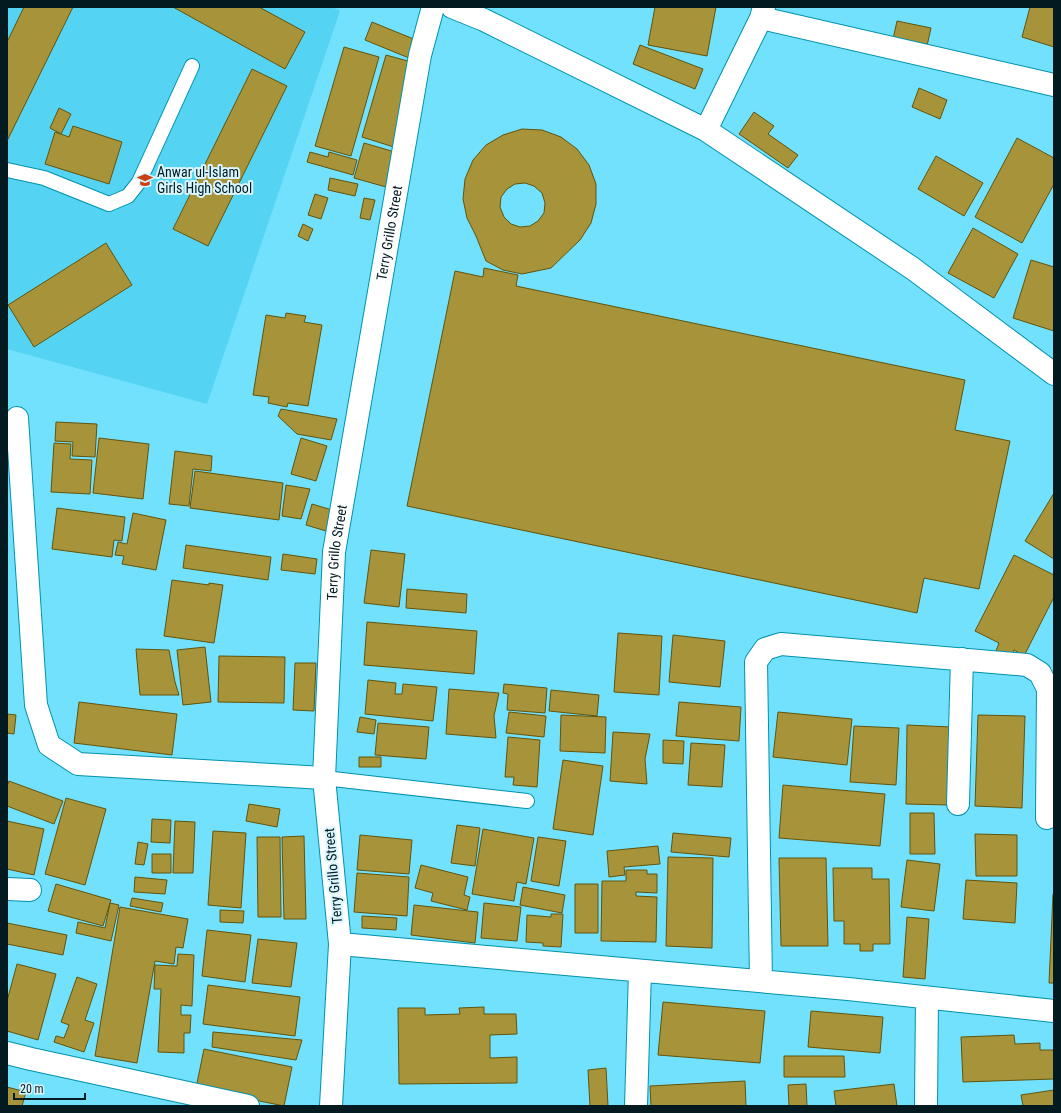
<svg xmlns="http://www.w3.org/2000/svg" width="1061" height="1113" font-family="'Roboto Condensed',sans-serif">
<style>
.built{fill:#55d3f3}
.building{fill:#a79339;stroke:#62540b;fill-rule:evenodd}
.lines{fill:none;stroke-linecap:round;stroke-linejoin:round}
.service-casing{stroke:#0092ad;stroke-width:16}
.minor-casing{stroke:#0092ad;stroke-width:24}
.tertiary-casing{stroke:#0092ad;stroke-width:24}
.service{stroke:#fff;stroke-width:14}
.minor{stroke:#fff;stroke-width:22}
.tertiary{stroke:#fff;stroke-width:22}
.labels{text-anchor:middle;stroke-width:4;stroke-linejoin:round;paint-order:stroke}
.poi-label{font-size:14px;fill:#021a20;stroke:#d9f6ff;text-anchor:start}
.street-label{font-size:14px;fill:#021a20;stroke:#d9f6ff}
</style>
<rect width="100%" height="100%" fill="#72e1fe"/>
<!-- built -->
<path class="built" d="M7,7h325l8,4 -133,393 -200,-55z"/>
<!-- building -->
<path class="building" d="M24,7h49l-66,134v-99z
M173,7h86l46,25 -20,37z
M655,7h61l-9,49 -59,-11z
M1030,7h24v40l-32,-10z
M897,21l34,7 -4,18 -34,-7z
M372,22l44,18 -7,18 -44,-18z
M640,45l63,24 -8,20 -62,-25z
M344,47l35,10 -28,99 -36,-10z
M386,55l29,8 -18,85 -35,-11z
M252,69l35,17 -79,160 -35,-17z
M919,88l28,12 -7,19 -28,-12z
M59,108l12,6 -10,20 -11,-6z
M754,112l20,14 -6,8 30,21 -10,13 -49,-34z
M73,126l49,16 -13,42 -64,-20 10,-32 14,5z
M522,129l20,1 19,7 16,12 12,16 7,19v20l-5,19 -11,17 -29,28 -29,6 -19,-4 -17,-9 -10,-25 -9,-18 -4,-19 2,-20 8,-19 13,-15 17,-10zM525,183l9,3 8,7 3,10 -1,10 -6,8 -8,5 -10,1 -9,-3 -7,-7 -4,-10 1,-10 6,-8 8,-5z
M1017,138l37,20v26l-32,59 -47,-26z
M364,143l31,9 -9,35 -32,-9z
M310,152l18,5 1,-5 28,8 -4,15 -46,-13z
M936,156l47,27 -19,33 -46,-27z
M330,178l28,6 -3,12 -27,-6z
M315,194l13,4 -7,21 -13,-4z
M364,198l11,2 -5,20 -10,-2z
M303,224l10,5 -5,12 -10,-5z
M973,228l45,26 -24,44 -46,-25z
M106,243l26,42 -98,62 -26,-42z
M1031,260l23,7v64l-41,-13z
M484,268l34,7 -2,11 449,94 -10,50 55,11 -31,148 -55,-11 -7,35 -510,-107 48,-235 28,6z
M286,313l20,3 -2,6 18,3 -14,81 -20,-3 -1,4 -19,-4 1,-6 -16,-2 13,-80 19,3z
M281,409l56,10 -6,21 -34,-6 -19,-18z
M56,422l41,2 -2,33 -23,-1 1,-14 -18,-1z
M99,438l50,6 -6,55 -50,-6z
M301,438l26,8 -11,35 -25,-7z
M54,443l17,1 -1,15 22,1 -2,34 -39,-2z
M175,451l37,5 -1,15 -18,-2 -4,37 -20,-2z
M195,471l88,12 -4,37 -89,-12z
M286,485l24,4 -9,30 -19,-3z
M1054,493v66l-29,-18z
M312,504l20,6 -6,21 -20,-6z
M57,508l68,9 -3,24 -8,-1 -2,17 -60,-8z
M133,513l33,7 -10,50 -34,-6 2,-8 -9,-1 3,-13 9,2z
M186,545l85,12 -3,23 -85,-12z
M371,550l34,4 -6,53 -35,-4z
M283,554l34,5 -2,15 -34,-4z
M1014,555l40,20v22l-30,59 -10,-6 -4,9 -14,-8 3,-8 -24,-12z
M172,580l37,5v-2l14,2 -9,58 -50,-7z
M407,589l60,5 -1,19 -60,-5z
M367,622l110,9 -3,43 -110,-9z
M618,633l44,3 -3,59 -45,-3z
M673,635l52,6 -5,46 -51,-5z
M205,647l6,55 -28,3 -6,-55z
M136,649l33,1 6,32 4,13h-39z
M219,656l66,1 -1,46 -66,-1z
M295,663h21l-2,48 -21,-1z
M368,680l28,3 -1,11h7l1,-10 34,3 -4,34 -68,-7z
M504,684l43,4 -2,25 -38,-3 1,-16 -5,-1z
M449,689l50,4 -5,23 2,22 -50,-4z
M551,690l48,5 -2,21 -48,-5z
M79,702l98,12 -5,41 -98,-12z
M679,702l62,5 -2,34 -63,-5z
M509,712l37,4 -2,21 -38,-4z
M778,712l74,7 -5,46 -74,-8z
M7,714l9,1 -2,19 -7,-1z
M561,715l45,2 -1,36 -45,-2z
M978,715l47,1 -3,92 -47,-2z
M360,717l16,3 -2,14 -17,-2z
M378,723l51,4 -3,32 -51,-4z
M907,725l44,2 -2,78 -43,-1z
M854,726l45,2 -3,57 -46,-3z
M613,732l37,2 -5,25 2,25 -37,-3z
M508,737l32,3 -3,47 -24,-2 1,-8h-9z
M663,740l21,1 -1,23 -20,-1z
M691,743l34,2 -3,42 -34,-2z
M359,757h22v10h-22z
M563,760l40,6 -10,69 -40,-6z
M9,781l54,20 -9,23 -47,-18v-20z
M783,785l102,9 -5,52 -101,-8z
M66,798l40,11 -21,76 -40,-11z
M249,804l31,5 -3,18 -31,-6z
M910,813h24l1,41h-25z
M152,819l19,1 -1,23 -19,-1z
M7,821l37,8 -10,46 -27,-6z
M175,821l20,1 -2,51h-20z
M457,825l23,3 -5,38 -24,-3z
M483,829l51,9 -8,46 -9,-2 -3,19 -42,-7z
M213,831l33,2 -5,75 -33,-3z
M673,833l58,5 -2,19 -58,-5z
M975,834l42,1v41h-41z
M360,835l52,5 -3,34 -52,-4z
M304,836l2,83h-22l-2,-82z
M257,837h23l1,80h-23z
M538,837l28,4 -7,45 -28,-5z
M138,842l10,2 -4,21 -9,-1z
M658,846l2,18 -36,3 1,8 -16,2 -2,-26z
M152,854h19v19h-19z
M668,857l45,1 -1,90 -46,-2z
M779,858h47l2,88h-47z
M907,860l33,4 -6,47 -33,-4z
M421,865l47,12 -4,18 6,2 -3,13 -36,-9 2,-8 -18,-5z
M833,868h39v11h17l1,65h-17v7h-13v-7h-16v-23h-10z
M626,870h21v4h10v19l-21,-1v4l21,1 -1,45 -55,-1 1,-60h24z
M357,873l52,4 -2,39 -53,-4z
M135,877l32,3 -2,14 -31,-2z
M966,880l51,3 -2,40 -52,-4z
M56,884l55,16 -8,26 -55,-15z
M575,884h23v49h-23z
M523,887l42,8 -3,18 -42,-8z
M1053,894h1v89h-5z
M132,898l31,5 -2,9 -31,-6z
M110,903l9,2 -8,36 -35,-8 2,-11 27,6z
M484,903l37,4 -4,34 -36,-3z
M414,905l64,7 -3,31 -64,-8z
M120,907l68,12 -5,29 -7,-1 -2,17 -19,-3 -18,102 -42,-7z
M220,910l24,1 -1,12 -23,-1z
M551,914h12l-2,33 -18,-1v-3l-17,-1 1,-27 24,2z
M362,916l35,2 -1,12 -34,-2z
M907,917l22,2 -4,60 -22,-2z
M7,923l60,12 -4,20 -56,-11z
M207,930l44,5 -6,47 -43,-6z
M258,939l39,4 -6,44 -39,-4z
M178,954l16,1 -2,51 -11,-1v10h10l-1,18h-6v20l-26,-1 3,-63h-7l1,-24 22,1z
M17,964l39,10 -18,66 -31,-9v-30z
M77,977l20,7 -12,36 9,3 -10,29 -30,-10 2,-6 8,2 5,-13 -8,-3z
M208,985l92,12 -5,39 -92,-12z
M663,1002l102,9 -5,52 -102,-8z
M484,1007v7h32l1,20 -27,1v23l27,-1v26l-118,1 -1,-76h27v7l35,-1 -1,-6z
M811,1011l72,6 -3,36 -72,-6z
M213,1032l89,8 -6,20 -84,-13z
M1014,1035l1,9 25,-1v7h14v29l-91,3 -2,-45z
M204,1049l88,18 -8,39 -88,-18z
M784,1056h60l1,21h-61z
M606,1068l2,38h-18l-2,-36z
M745,1081l1,25h-95l-1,-20z
M806,1084l1,22h-18l-1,-21z
M894,1084l3,22h-61l-2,-15z
M7,1087l19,5 -4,14h-15z
M1054,1090v16h-31l-2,-11z"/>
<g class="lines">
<!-- service casing -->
<g class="service-casing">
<path id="service" d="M7,170l37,8 65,26 19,-8 11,-14 53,-116
M324,778l203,23"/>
</g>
<!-- minor casing -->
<g class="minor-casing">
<path id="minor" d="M452,7l32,13 222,110 206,138 142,106
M761,18l293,67
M706,130l55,-112 3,-11
M17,418l19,287 13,40 29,19 246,14
M958,804l4,-145
M7,889l23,1
M340,944l508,45 206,22
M761,981l-5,-319 9,-13 16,-5 246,21 13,8 8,16 -1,129
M636,1106l4,-135
M926,1106l1,-108"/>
</g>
<!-- tertiary casing -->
<g class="tertiary-casing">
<g id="tertiary">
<path d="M7,1053l24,6 217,47"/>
<path id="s1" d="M331,1106l9,-162 -16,-166 10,-226 86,-497 13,-48"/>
</g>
</g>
<!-- service -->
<use href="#service" class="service"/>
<!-- minor -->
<use href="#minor" class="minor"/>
<!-- tertiary -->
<use href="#tertiary" class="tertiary"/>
</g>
<!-- icons -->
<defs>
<g id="school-bare" transform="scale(1.2)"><path d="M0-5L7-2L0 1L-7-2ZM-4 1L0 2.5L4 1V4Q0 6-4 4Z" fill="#c94113" stroke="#d9f6ff" stroke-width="2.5" paint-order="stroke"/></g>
</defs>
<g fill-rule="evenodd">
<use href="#school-bare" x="145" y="180"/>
</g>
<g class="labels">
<!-- poi labels -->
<g class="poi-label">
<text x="157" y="177">Anwar ul-Islam<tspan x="157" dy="16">Girls High School</tspan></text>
</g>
<!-- street labels -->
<g class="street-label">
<text dy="5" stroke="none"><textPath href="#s1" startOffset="879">Terry Grillo Street</textPath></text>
<text dy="5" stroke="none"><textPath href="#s1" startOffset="555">Terry Grillo Street</textPath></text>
<text transform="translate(333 876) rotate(-95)" y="5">Terry Grillo Street</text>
</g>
</g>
<!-- border -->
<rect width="1061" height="1113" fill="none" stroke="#021a20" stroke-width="16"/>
<!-- scale -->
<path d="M14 1093v6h71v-6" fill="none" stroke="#021a20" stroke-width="2"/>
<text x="20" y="1093" font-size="12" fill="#021a20" stroke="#d9f6ff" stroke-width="3" paint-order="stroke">20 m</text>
</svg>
